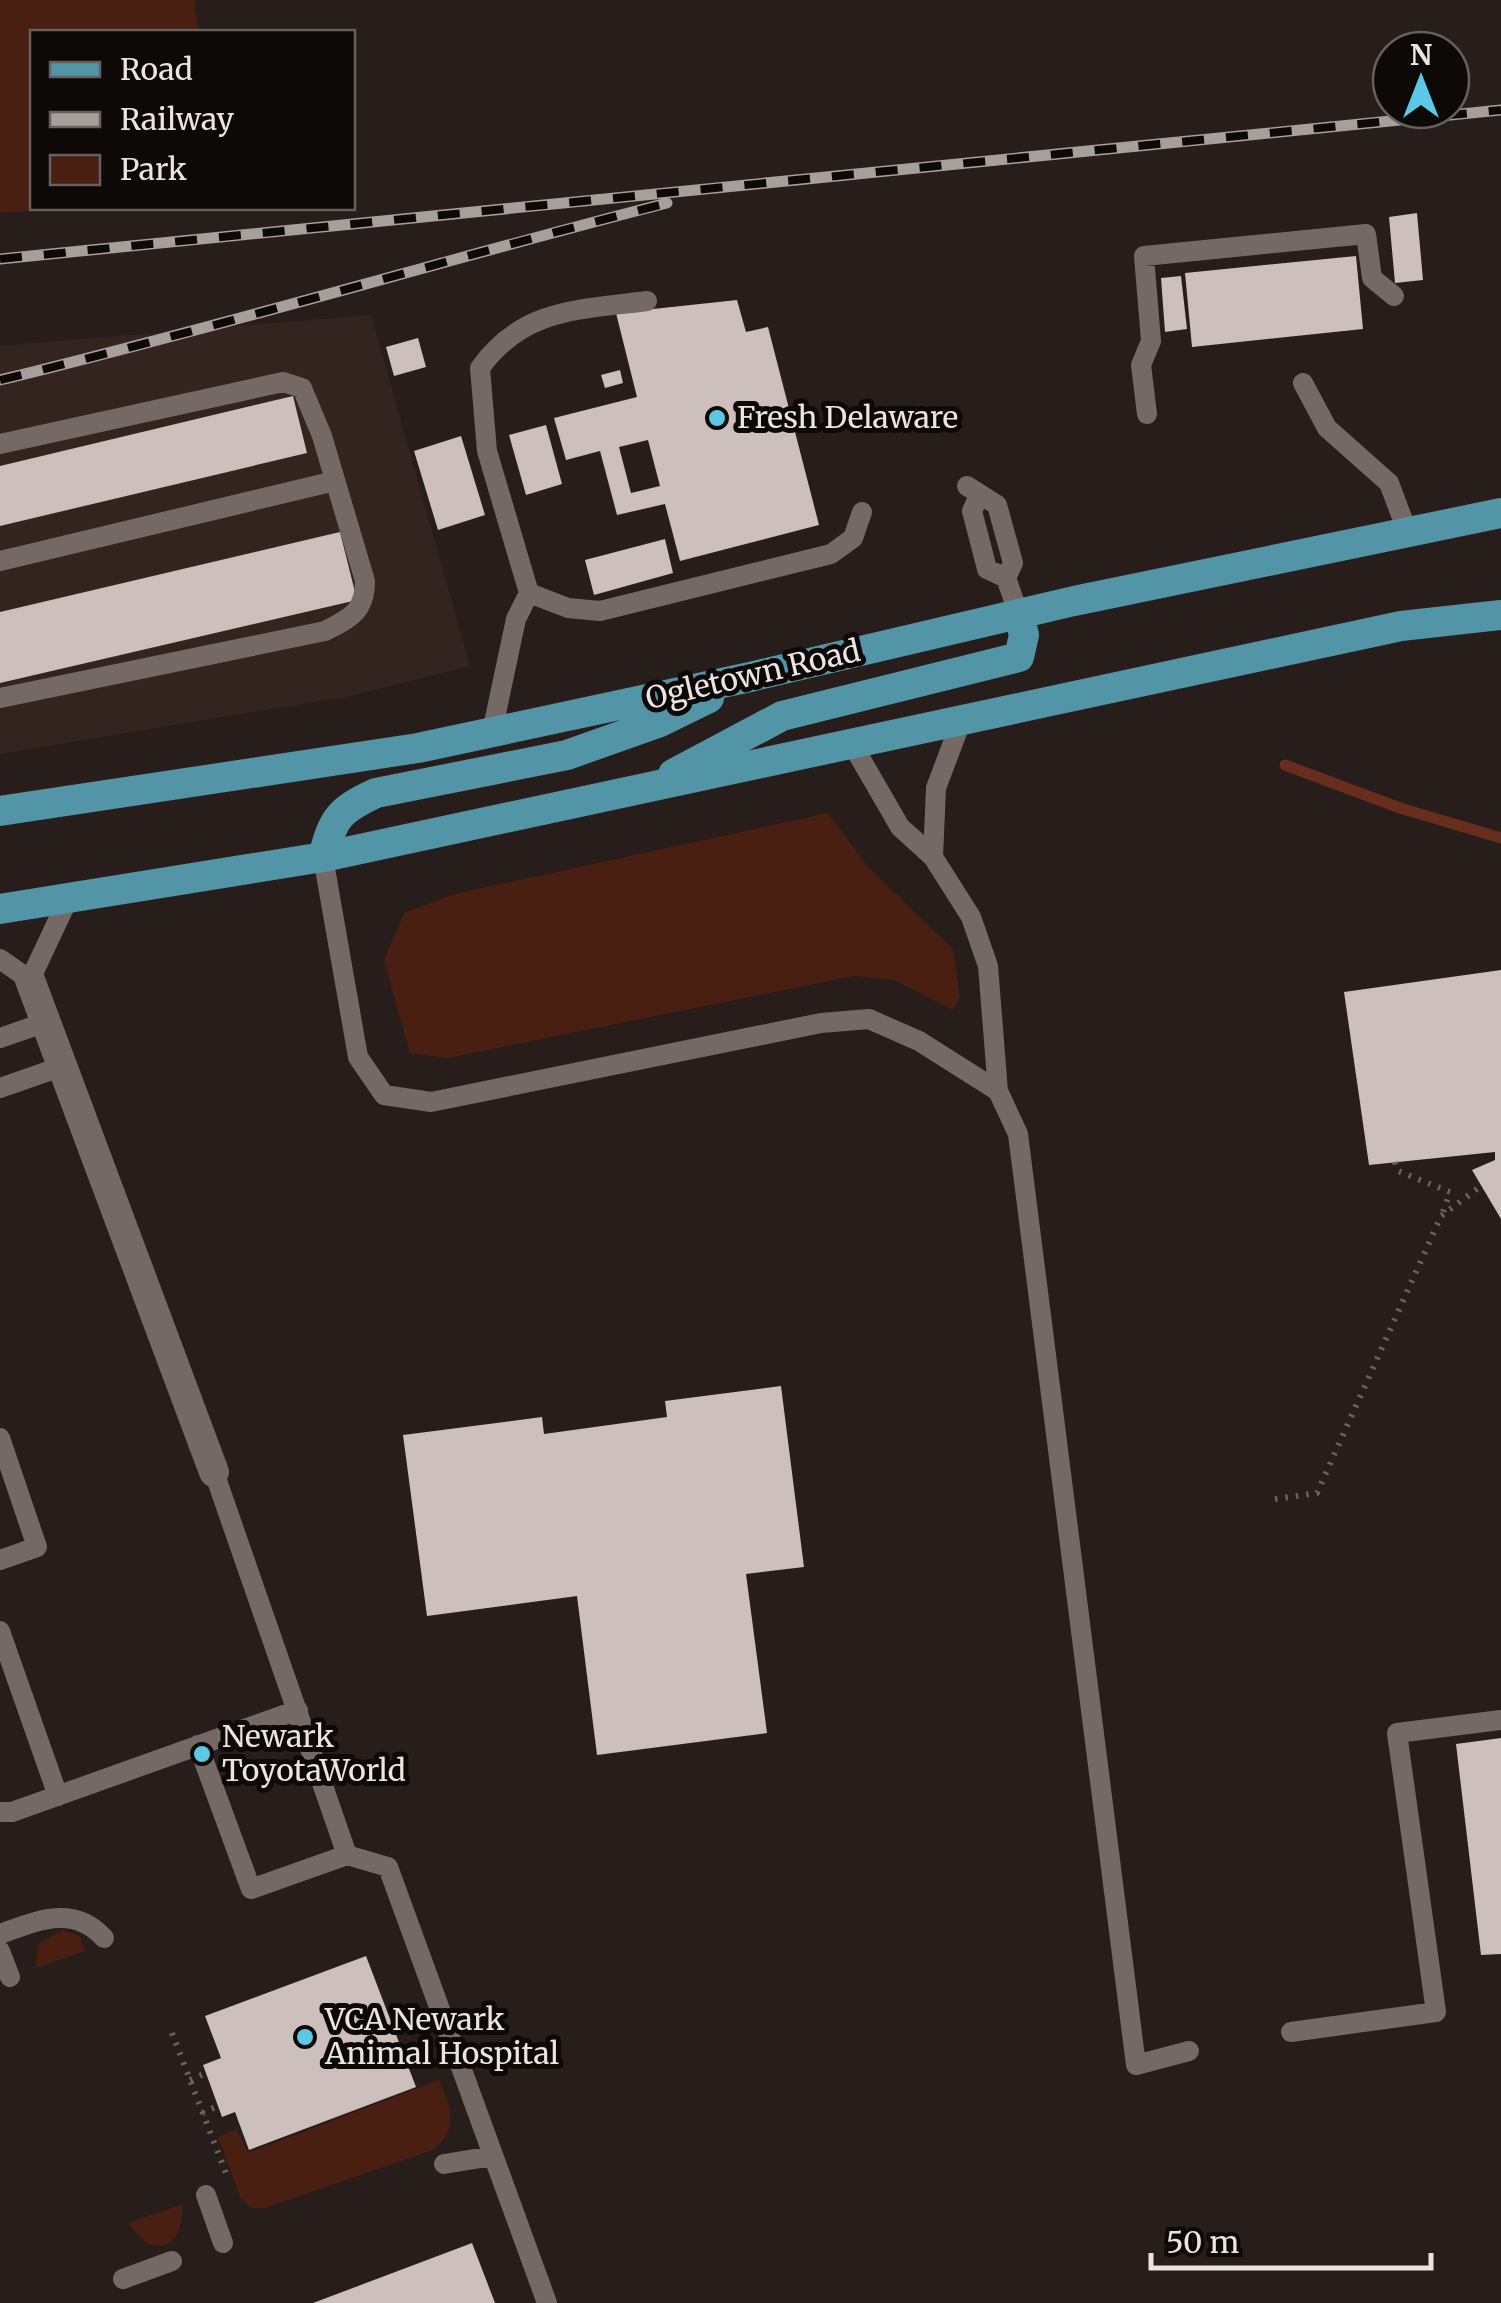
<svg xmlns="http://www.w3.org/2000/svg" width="1501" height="2303" font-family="Merriweather,serif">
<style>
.built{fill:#342420}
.green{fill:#491f12}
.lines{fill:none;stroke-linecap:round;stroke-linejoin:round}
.stream{stroke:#672e1d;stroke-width:11}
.building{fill:#cdbfbb;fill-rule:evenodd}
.path{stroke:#6b6260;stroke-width:6;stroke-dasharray:2.5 8;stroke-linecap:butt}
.lane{stroke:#756965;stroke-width:20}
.street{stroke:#756965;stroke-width:30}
.primary{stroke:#5295a7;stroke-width:30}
.rail-casing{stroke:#a79f9c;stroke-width:11}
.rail{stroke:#0d0907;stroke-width:8;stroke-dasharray:22;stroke-linecap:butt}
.poi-dot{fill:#5bc8e6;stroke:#0d0907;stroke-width:4}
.labels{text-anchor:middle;stroke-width:10;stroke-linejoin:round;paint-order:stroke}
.poi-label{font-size:30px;fill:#ebe4e2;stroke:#0d0907;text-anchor:start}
.street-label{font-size:30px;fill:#ebe4e2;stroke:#0d0907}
</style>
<rect width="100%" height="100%" fill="#271d1a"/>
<!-- built -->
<path class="built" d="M371,315l99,351 -120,30 -350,58v-408z"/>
<!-- green -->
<path class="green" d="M0,0h194l5,32h-167v176h39l-71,5z
M828,813l39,53 86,83 7,49 -7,12 -59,-30 -41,-4 -405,82 -38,-5 -26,-93 20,-47 51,-19z
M63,1930l17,7 5,14 -49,17 2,-24z
M439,2080c12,28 21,48 -6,70l-168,58h-14l-11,-11 -22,-60 19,-8 11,24z
M182,2204c3,44 -29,58 -54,19z"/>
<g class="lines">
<!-- stream -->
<path class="stream" d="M1285,765l115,43 101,30"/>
</g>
<!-- building -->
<path class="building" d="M1417,213l6,67 -28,3 -6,-66z
M1356,256l7,73 -171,18 -7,-74z
M1181,276l6,53 -22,3 -4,-54z
M737,300l9,32 22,-5 51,198 -139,36 -15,-57 -48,11 -17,-64 -34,9 -12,-42 83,-21 -21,-84zM648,440l12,46 -29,7 -12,-46z
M418,338l8,29 -32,9 -8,-29z
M620,370l3,13 -18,5 -4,-13z
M293,396l14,57 -307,73v-60z
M546,425l16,59 -36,11 -17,-60z
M461,436l24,79 -47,15 -24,-79z
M340,532l17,68 -357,83v-71z
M665,539l8,34 -79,22 -9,-35z
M1501,970v249l-29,-49 23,-10v-8l-126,13 -25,-173z
M781,1386l23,181 -58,7 21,159 -170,22 -20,-159 -150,20 -24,-181 139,-18 2,17 123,-17 -2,-16z
M1501,1738v216l-20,1 -25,-211z
M366,1956l50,131 -167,63 -14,-38 -13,5 -19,-52 18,-7 -16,-42z
M472,2243l23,60h-182z"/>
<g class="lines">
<!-- path -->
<path class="path" d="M1395,1162l3,9 52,21 -8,23
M1275,1499l42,-6 124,-277 40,-30
M172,2033l55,143
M190,2080l16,-7
M202,2113l16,-7"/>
<!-- lane -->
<path class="lane" d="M1303,383l24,45 62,55 18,48
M1147,414l-6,-49 10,-24 -7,-85 222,-22 6,44 22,18
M0,444l283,-62 19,6 20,48 43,145c0,30 -14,37 -40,50l-325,67
M967,486l30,19 16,58 -7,15 13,37
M980,494l-8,17 15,58 19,9
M0,561l335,-80
M529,593l39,15 32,3 231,-57 22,-16 9,-26
M492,732l24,-113 13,-26 -42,-142 -7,-83c43,-60 99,-58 167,-67
M852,744l48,83 33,30 38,60 17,49 10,125
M323,857l35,200 26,38 47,7 390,-79 48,-4 50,22 79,50 20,43 118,931 53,-14
M933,857l3,-69 26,-69
M0,959l30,21 39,-83
M0,1038l46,-16
M0,1088l63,-22
M0,1438l37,109 -37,13
M214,1472l133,383 41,12 159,436
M0,1631l58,165
M198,1745l53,144 96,-34
M0,1812h12l286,-102
M0,1934c37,-13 73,-30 104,4
M0,1951l10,26
M1291,2032l145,-20 -39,-279 104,-13
M444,2164l49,-8
M206,2195l17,48
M123,2279l49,-18"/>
<!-- street -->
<path class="street" d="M30,980l184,492"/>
<!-- primary -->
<path class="primary" d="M673,774l109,-58 237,-59 5,-22 -5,-20
M0,811l418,-63 332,-71 324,-76 427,-88
M323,857c10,-39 16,-47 53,-64l191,-38 93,-33 49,-24
M0,909l323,-52 1078,-231 100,-11"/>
<!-- rail casing -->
<g class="rail-casing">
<path id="rail" d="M0,259l1501,-149
M0,380c224,-54 444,-120 667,-177"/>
</g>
<!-- rail -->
<use href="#rail" class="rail"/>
</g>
<!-- markers -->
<g class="poi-dot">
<circle cx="717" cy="418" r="10"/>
<circle cx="202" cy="1754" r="10"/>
<circle cx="305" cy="2037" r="10"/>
</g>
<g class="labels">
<!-- poi labels -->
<g class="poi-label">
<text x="737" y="428">Fresh Delaware</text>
<text x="222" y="1747">Newark<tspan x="222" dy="34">ToyotaWorld</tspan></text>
<text x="325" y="2030">VCA Newark<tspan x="325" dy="34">Animal Hospital</tspan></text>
</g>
<!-- street labels -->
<g class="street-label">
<text transform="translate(753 675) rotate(-13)" y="10">Ogletown Road</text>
</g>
</g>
<!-- legend -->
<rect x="30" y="30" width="325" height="180" fill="#0d0907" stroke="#66615f" stroke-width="2.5"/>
<rect x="50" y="62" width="50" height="15" fill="#5295a7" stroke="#66615f" stroke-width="2.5"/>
<text x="120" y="80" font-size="30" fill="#ebe4e2">Road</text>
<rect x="50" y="112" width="50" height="15" fill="#a79f9c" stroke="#66615f" stroke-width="2.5"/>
<text x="120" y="130" font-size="30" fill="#ebe4e2">Railway</text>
<rect x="50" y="155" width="50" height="30" fill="#491f12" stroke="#66615f" stroke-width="2.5"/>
<text x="120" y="180" font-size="30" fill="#ebe4e2">Park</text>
<!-- north arrow -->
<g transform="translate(1421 80)"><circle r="48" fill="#0d0907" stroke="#66615f" stroke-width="2.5"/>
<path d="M0-8L18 38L0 25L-18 38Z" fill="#5bc8e6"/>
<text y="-15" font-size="28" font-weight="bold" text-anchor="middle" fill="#ebe4e2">N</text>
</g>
<!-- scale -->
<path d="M1151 2253v15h280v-15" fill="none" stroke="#ebe4e2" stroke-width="5"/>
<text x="1166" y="2253" font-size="30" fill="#ebe4e2" stroke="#0d0907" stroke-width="8" paint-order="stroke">50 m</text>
</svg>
